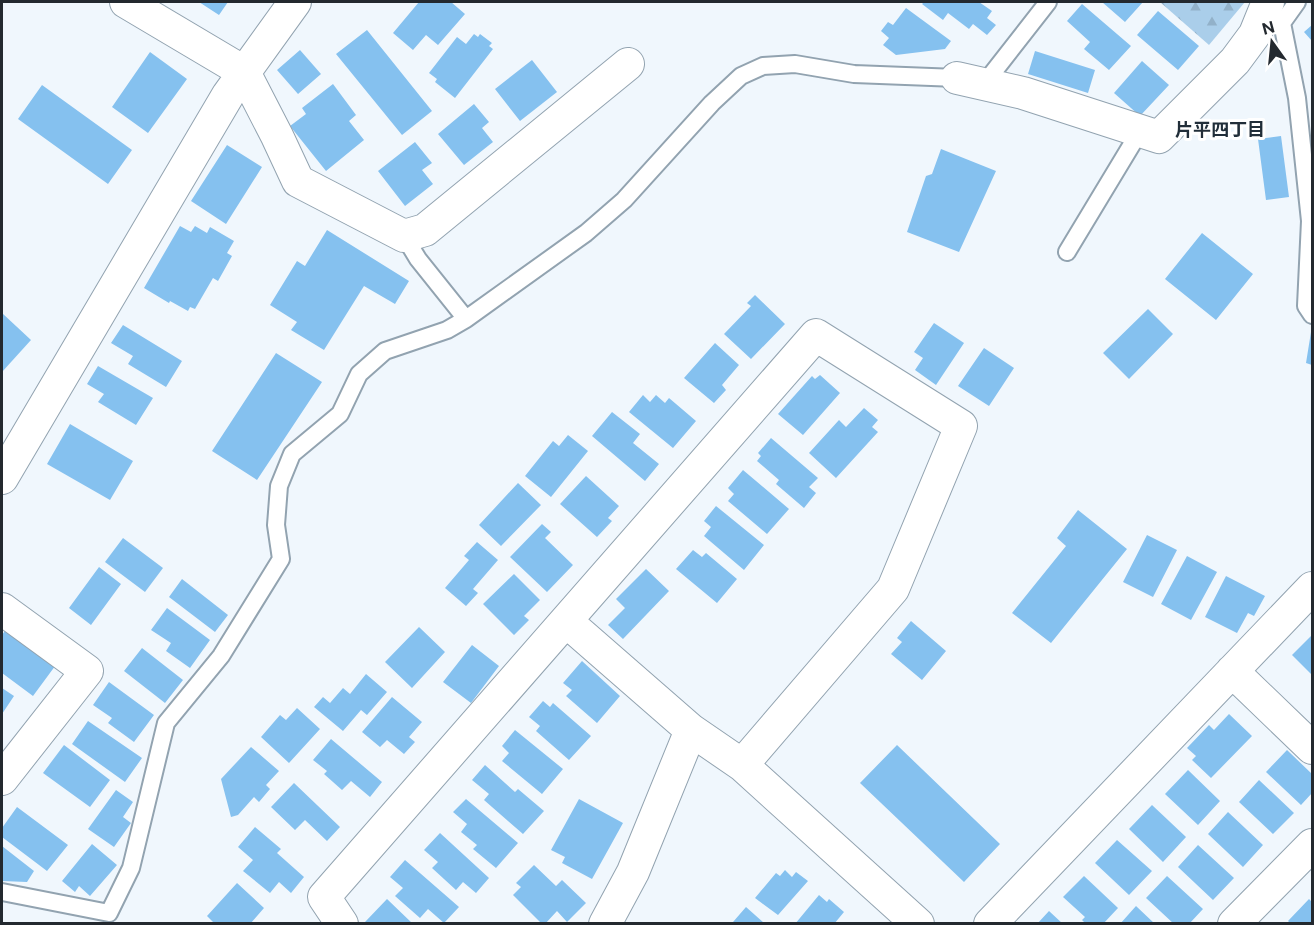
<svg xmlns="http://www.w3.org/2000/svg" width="1314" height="925" font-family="'Public Sans','Noto Sans JP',sans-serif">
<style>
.forest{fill:url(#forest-firs)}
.building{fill:#85c1ef}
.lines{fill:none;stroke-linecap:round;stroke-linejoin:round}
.service-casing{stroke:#92a3b0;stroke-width:20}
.minor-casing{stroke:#92a3b0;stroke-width:34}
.service{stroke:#fff;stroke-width:16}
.minor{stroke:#fff;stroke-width:32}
.labels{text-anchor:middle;stroke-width:6;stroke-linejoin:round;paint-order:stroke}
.neighbourhood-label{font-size:18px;font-weight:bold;fill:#212e39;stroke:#fff}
</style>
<defs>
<pattern id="forest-firs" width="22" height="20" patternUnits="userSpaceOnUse" patternTransform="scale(1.5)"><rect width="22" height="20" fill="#aaceea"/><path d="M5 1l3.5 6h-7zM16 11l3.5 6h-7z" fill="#92b1c9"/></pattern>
</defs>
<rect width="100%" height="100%" fill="#f0f7fd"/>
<!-- forest -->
<path class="forest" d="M1160,2h85l-36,43z"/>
<!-- building -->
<path class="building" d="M199,2h29l-9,13z
M419,2h32l14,12 -27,31 -12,-10 -13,15 -20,-17z
M924,2h19l3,1 1,-1h32l13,9 -5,7 9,7 -9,10 -14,-11 -4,5 -21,-16 -5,7 -21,-16z
M1102,2h41l-18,20z
M1082,4l49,42 -22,24 -25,-21 6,-7 -23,-21z
M906,8l45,33 -6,8 -49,6 -13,-10 6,-7 -8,-7 7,-9 5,3z
M1158,11l41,35 -21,24 -41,-35z
M1312,25v16l-8,-9z
M367,30l65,81 -30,24 -66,-81z
M474,34l4,3 2,-3 12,9 -3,3 4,3 -38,49 -20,-16 2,-3 -8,-6 28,-36 9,7z
M300,50l21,24 -23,20 -21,-24z
M1035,51l60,19 -7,23 -60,-19z
M150,52l37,27 -39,54 -36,-26z
M532,60l25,32 -37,29 -25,-32z
M1142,61l27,24 -29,31 -26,-23z
M333,84l23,31 -7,6 15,19 -38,31 -36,-45 16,-12 -4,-6z
M42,85l90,65 -24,34 -90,-65z
M474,104l15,18 -7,6 11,14 -29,23 -26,-31z
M1281,136l8,61 -23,3 -8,-61z
M415,142l17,21 -10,7 11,14 -28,22 -27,-35z
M227,145l35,22 -36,57 -35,-23z
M941,149l55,22 -37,81 -52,-20 19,-56 6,-2z
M180,226l11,6 4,-6 12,7 3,-6 24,14 -7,12 5,3 -14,25 -5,-3 -18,31 -5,-2 -2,4 -18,-10 -1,2 -25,-15z
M327,230l82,51 -14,23 -31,-18 -40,64 -33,-20 6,-8 -27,-17 27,-44 8,5z
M1202,233l51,41 -37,46 -51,-41z
M755,295l30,29 -34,35 -27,-25 27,-28 -4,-3z
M1148,309l25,25 -44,45 -26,-26z
M2,313l29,27 -29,32z
M934,323l30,20 -28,42 -21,-15 8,-12 -9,-6z
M123,325l59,36 -16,26 -38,-23 5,-8 -22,-13z
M1311,332h1v33l-6,-2z
M715,343l24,22 -17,20 4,5 -12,13 -30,-25z
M984,348l30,20 -25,38 -31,-20z
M276,353l46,29 -65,98 -45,-29z
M98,366l55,32 -17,27 -38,-23 6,-8 -17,-10z
M820,375l20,18 -37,42 -25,-21 34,-38 3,3z
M643,395l7,7 6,-7 9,8 4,-5 27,23 -23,27 -44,-36z
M864,408l14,12 -6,7 6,5 -42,46 -27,-25 30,-33 7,7z
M612,412l28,22 -7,9 26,21 -14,17 -53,-45z
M70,424l63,37 -23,39 -63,-36z
M568,435l20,16 -37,46 -26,-21 28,-35 6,5z
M771,438l47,40 -9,9 7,6 -12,15 -28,-24 3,-4 -22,-19 4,-5 -3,-3z
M743,470l46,39 -22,25 -39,-33 6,-7 -6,-6z
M586,476l33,30 -11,12 4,3 -15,16 -37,-33z
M518,483l23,22 -40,41 -22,-21z
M716,506l48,39 -20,25 -40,-34 7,-9 -7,-6z
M1078,510l49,39 -76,94 -39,-30 54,-67 -9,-8z
M542,524l9,8 -6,6 28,27 -26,27 -37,-35z
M1147,535l30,15 -24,47 -30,-15z
M123,538l40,30 -18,24 -40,-30z
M477,542l21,18 -25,29 5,4 -12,13 -21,-18 24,-28 -5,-4z
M693,550l9,7 4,-4 31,26 -20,24 -41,-34z
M1187,556l30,16 -26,48 -30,-16z
M99,567l22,17 -30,41 -22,-17z
M646,569l23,22 -46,48 -15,-14 17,-17 -9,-9z
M514,574l26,26 -16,16 5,4 -15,15 -31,-31z
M1226,576l39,20 -11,20 -6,-3 -11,20 -32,-16z
M182,579l46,36 -13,17 -46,-35z
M167,608l43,32 -20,28 -24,-17 5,-8 -20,-13z
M911,621l35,30 -24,29 -31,-26 11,-12 -5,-4z
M11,622l50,36 -28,38 -31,-23v-38z
M419,627l26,25 -33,36 -27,-26z
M1312,635v40l-20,-20z
M472,645l27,21 -28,37 -28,-21z
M142,648l41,32 -18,23 -41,-32z
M582,661l38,35 -23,27 -31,-27 6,-6 -9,-7z
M366,674l21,18 -20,23 -6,-5 -18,21 -29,-24 9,-10 7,6 13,-15 7,6z
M109,682l45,33 -20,27 -26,-19 4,-5 -19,-13z
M2,688l12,8 -12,18z
M392,697l30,25 -13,15 6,5 -11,12 -17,-14 -7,7 -18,-15z
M543,701l7,6 3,-4 38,33 -22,24 -33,-29 4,-5 -11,-9z
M297,708l23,21 -31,34 -28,-26 19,-22 6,5z
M1229,714l23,22 -41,42 -19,-18 4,-4 -9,-8 22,-23 5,5z
M88,721l54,37 -17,24 -53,-38z
M515,730l48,39 -21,25 -40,-33 7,-8 -7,-7z
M331,739l51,43 -12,15 -19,-16 -9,9 -18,-16 3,-3 -14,-11z
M64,745l46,35 -20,27 -47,-34z
M897,745l103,99 -36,38 -104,-99z
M251,747l28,24 -13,14 4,4 -11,13 -5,-5 -16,18 -7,2 -10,-38z
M1287,750l25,24v19l-11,12 -35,-33z
M485,765l30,27 3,-3 26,22 -21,23 -39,-34 5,-6 -17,-14z
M1188,770l32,31 -22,24 -33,-31z
M1259,780l35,33 -21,21 -34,-32z
M294,783l46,44 -13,14 -22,-21 -10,10 -24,-23z
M116,790l17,12 -10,15 8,6 -17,24 -26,-18z
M466,799l52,44 -22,25 -23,-19 4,-4 -16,-13 6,-8 -14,-12z
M579,799l44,24 -31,56 -30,-16 3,-6 -14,-7z
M1152,805l34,32 -23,25 -34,-33z
M17,807l51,38 -21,26 -45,-34v-9z
M1228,812l35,33 -20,22 -35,-33z
M255,827l26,22 -4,4 27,24 -13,16 -12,-11 -9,11 -27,-22 10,-11 -15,-13z
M440,833l49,45 -13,15 -13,-11 -7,8 -24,-22 6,-6 -14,-12z
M1117,840l35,31 -23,24 -34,-32z
M92,844l25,21 -27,31 -11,-10 -4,6 -13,-11z
M1198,845l36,33 -21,22 -35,-33z
M2,846l32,25 -7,11 -25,-1z
M405,860l54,47 -15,16 -16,-14 -8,9 -25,-22 8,-8 -13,-11z
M534,865l22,21 6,-6 24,23 -19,19 -10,-11 -12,13h-3l-29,-29 8,-8 -5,-4z
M785,870l7,7 4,-5 12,9 -30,34 -23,-17 21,-25 4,3z
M1084,876l34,32 -15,16h-17l-4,-4 3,-3 -22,-20z
M1167,876l36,33 -14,15h-15l-28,-26z
M237,883l27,25 -14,16h-35l-8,-8z
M819,895l8,7 2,-3 15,13 -10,12h-39z
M387,899l26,25h-46l-2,-2z
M1309,899l3,3v22h-21l-3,-3z
M1136,906l19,18h-35z
M746,907l19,17h-30l-2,-2z
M1049,911l14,13h-26z"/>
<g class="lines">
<!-- service casing -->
<g class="service-casing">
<path id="service" d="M1297,2l-15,21 15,75 13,123 -4,85 6,9
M984,84l64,-82
M404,236l14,23 48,60 120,-86 38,-33 88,-97 29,-27 22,-10 32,-2 59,10 103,4
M1067,252l73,-121
M2,892l107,21 22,-45 35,-145 55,-67 60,-97 -5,-34 3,-39 13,-32 48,-40 19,-40 26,-23 62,-21 19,-11"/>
</g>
<!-- minor casing -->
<g class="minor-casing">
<path id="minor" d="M126,2l118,70 33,64 21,45 106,55 21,-6 203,-166
M957,78l66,15 136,44 76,-76 20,-27 13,-32
M2,478l226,-383 67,-93
M2,609l85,62 -85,108
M566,621l125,109 51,35 176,159
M1232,671l80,77
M342,924l-18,-27 492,-562 145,91 -68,163 -151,176
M605,924l28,-52 58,-142
M990,924l322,-336
M1234,924l78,-79"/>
</g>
<!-- service -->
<use href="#service" class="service"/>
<!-- minor -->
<use href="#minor" class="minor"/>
</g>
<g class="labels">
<!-- neighbourhood labels -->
<g class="neighbourhood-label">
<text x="1220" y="136">片平四丁目</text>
</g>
</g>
<!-- border -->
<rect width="1314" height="925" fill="none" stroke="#23292f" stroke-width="6"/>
<!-- north arrow -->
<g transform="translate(1272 42) rotate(345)" stroke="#ffffff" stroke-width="4.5" paint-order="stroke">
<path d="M0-4.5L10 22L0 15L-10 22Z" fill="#23292f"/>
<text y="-9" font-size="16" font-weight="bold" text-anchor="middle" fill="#23292f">N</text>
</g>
</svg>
